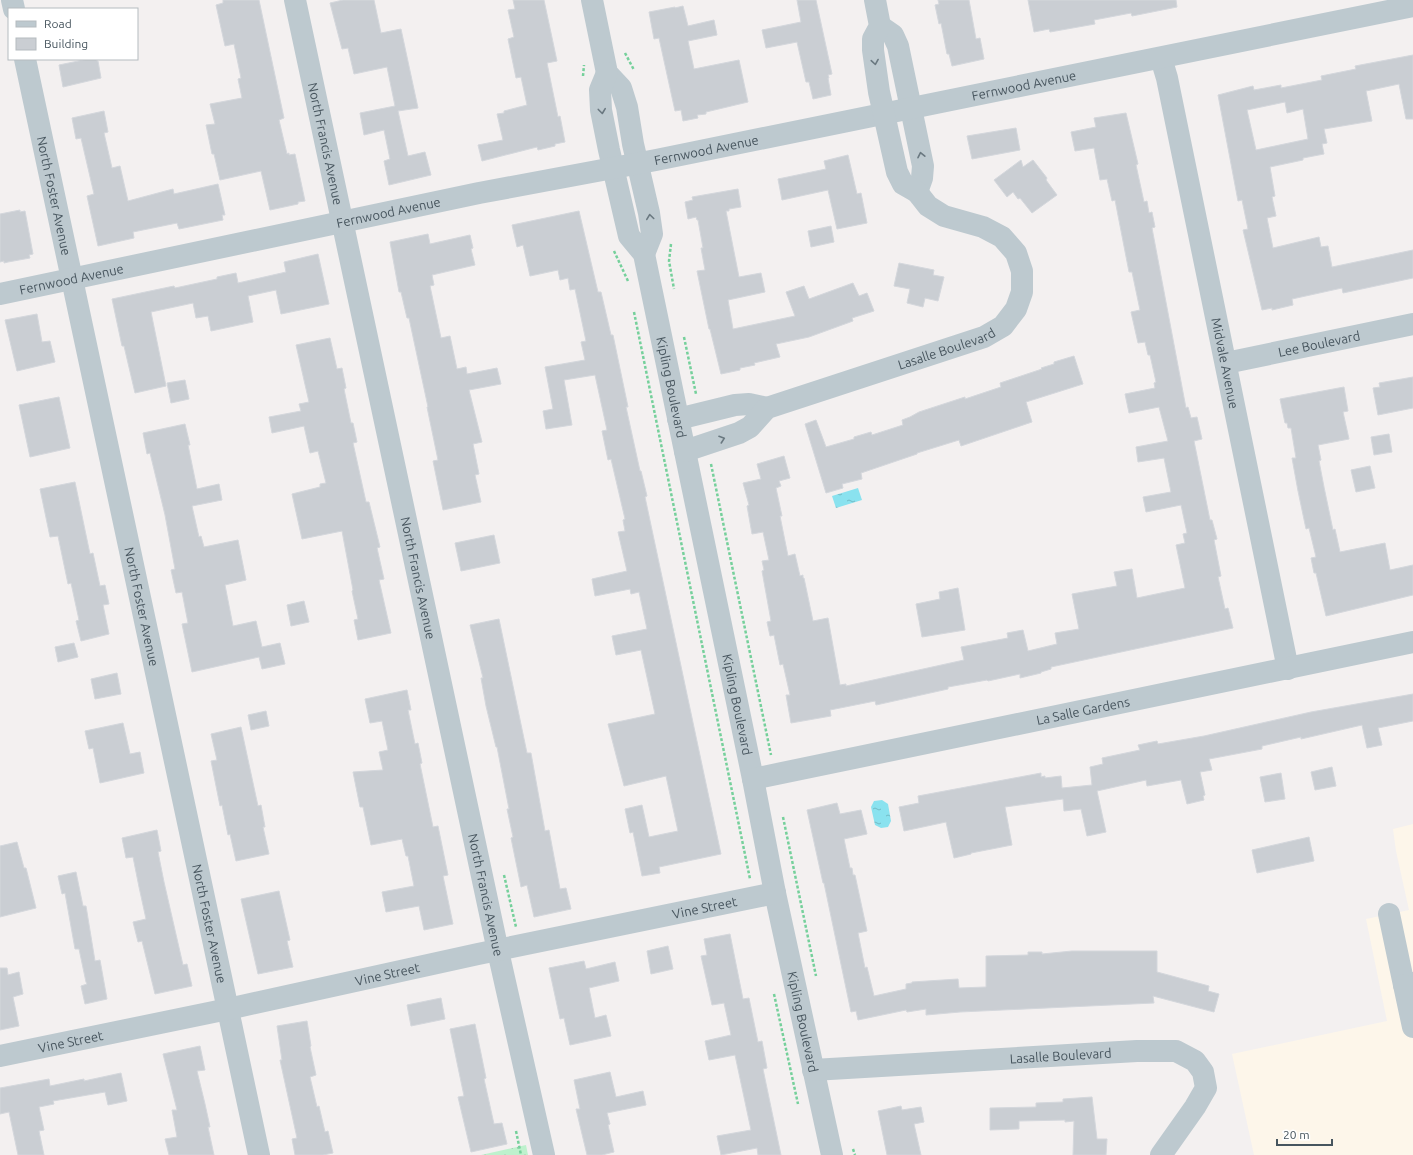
<svg xmlns="http://www.w3.org/2000/svg" width="1413" height="1155" font-family="Ubuntu,sans-serif">
<style>
.commercial{fill:#fdf6ea}
.forest{fill:url(#forest-crowns)}
.water{fill:url(#water-ripples)}
.building{fill:#caced3;stroke:#d4d7dc;fill-rule:evenodd}
.lines{fill:none;stroke-linecap:round;stroke-linejoin:round}
.path{stroke:#75d09b;stroke-width:2.5;stroke-dasharray:3 2;stroke-linecap:butt}
.minor{stroke:#bdc9cf;stroke-width:22}
.oneway{stroke:#6a7880}
.labels{text-anchor:middle;stroke-width:3.5;stroke-linejoin:round;paint-order:stroke}
.street-label{font-size:13px;fill:#47555e;stroke:#fff}
</style>
<defs>
<pattern id="forest-crowns" width="20" height="18" patternUnits="userSpaceOnUse"><rect width="20" height="18" fill="#bef1cd"/><path d="M2 6a3 3 0 1 1 6 0M12 15a3 3 0 1 1 6 0" fill="none" stroke="#9cc6aa"/></pattern>
<pattern id="water-ripples" width="26" height="14" patternUnits="userSpaceOnUse"><rect width="26" height="14" fill="#8ae2ef"/><path d="M2 4q2-2 4 0t4 0M15 11q2-2 4 0t4 0" fill="none" stroke="#73bac5"/></pattern>
</defs>
<rect width="100%" height="100%" fill="#f3f0f0"/>
<!-- commercial -->
<path class="commercial" d="M1413,824v331h-159l-22,-101 155,-33 -21,-102 43,-9 -13,-59 -3,-22z"/>
<!-- forest -->
<path class="forest" d="M526,1145l2,10h-47z"/>
<!-- water -->
<path class="water" d="M858,488l4,12 -26,8 -4,-12z
M882,800l6,4 3,17 -3,6 -7,1 -6,-3 -4,-18 3,-6z"/>
<!-- building -->
<path class="building" d="M223,0h36l25,118 -5,2 8,34 2,-1v2l6,-1 10,47 -7,1v2l-28,6 -9,-39 -41,9 -6,-26h-2l-6,-29 9,-1 -5,-20 32,-6 -4,-19 3,-1 -7,-34 -9,2 -9,-41 7,-2z
M343,0h31l7,33 20,-4 17,79 -20,3 10,45 17,-4 6,23 -42,10 -5,-24 6,-2 -6,-29 -20,5 -4,-22 35,-7 -8,-39 -33,7 -6,-26 -6,1 -12,-46z
M513,0h31l13,61 -10,2 11,54 2,-1 5,26 -10,2v2l-17,4 -1,-3 -55,14 -4,-16 25,-5 -6,-26 7,-1v-2l23,-6 -6,-28 -5,1 -8,-39 6,-2 -6,-27 7,-1z
M797,0h19l16,74 -4,1 1,3h-1l3,17 -18,4 -4,-17h-3l-9,-40 -31,6 -4,-18 39,-8z
M938,0h31l7,39 4,-1 4,21 -32,7 -3,-12h-2l-6,-31 -2,1 -4,-19 4,-1z
M1028,0h148l1,7 -45,9 -1,-3 -37,7 1,4 -45,8 -1,-3 -15,3z
M683,6l5,20 26,-6 3,15 -29,6 6,28 45,-9 9,42 -42,10v2l-9,1 1,3 -15,3 -2,-11 -6,1 -16,-73 -5,1 -5,-27 26,-5v1z
M1413,55v64h-7l-7,-35 -33,7 6,30 -48,8 3,14 -5,1 2,10 -21,4v2l-33,7 5,29 -3,1 4,19 -9,2 6,30 46,-11 2,10 7,-1 4,21 81,-17v28l-70,15 -1,-5 -50,11 1,6 -21,5v-2l-10,2 -19,-80 5,-1 -6,-29 -4,1 -20,-106 35,-9 1,4 27,-5v3l41,-8 -1,-4 35,-7 -1,-3zM1285,102l2,11 16,-4 5,30 -52,11 -9,-40z
M88,59h8l1,2h1l3,17 -38,9 -4,-22z
M104,111l4,21 -4,1 8,35 8,-2 8,35 45,-12 1,5 44,-10 7,31h-3l1,5 -44,9 -2,-6 -44,9 1,6 -36,8 -11,-50 7,-2 -13,-56 -5,1 -4,-21z
M1126,113l12,51 -2,1 8,37 3,-1 2,12 3,-1 3,15 -3,1 34,180 2,-1 3,11 6,-1 5,22 -8,2 16,79h2l5,19 -3,1 7,36 -3,1 7,32 3,-1 5,20 -182,39v2l-10,3v1l-21,5v-4l-32,7 -1,-1 -39,7v2l-72,16 -1,-4 -45,9 1,6 -40,7 -5,-28h4l-7,-31 -3,1 -6,-30 -4,1 -3,-14 4,-1 -9,-50 2,-1 -2,-9 7,-1 -6,-28 -11,2 -5,-28 2,-1 -6,-22 18,-4 -4,-15 27,-8 6,22 -11,3 2,5 -5,2 6,28h-2l8,40 7,-2 5,22 3,-1v3h1l9,43 15,-3 12,67 6,-1v2l118,-26 -3,-13 47,-9 -1,-5 16,-3 5,21 29,-7 -2,-11 24,-4 -7,-35 45,-8 -3,-14 18,-3 5,29 48,-10 -9,-43 9,-2 -2,-9 4,-1 -6,-28 -35,7 -3,-15 28,-5 -7,-34 -26,4 -2,-15 32,-6 -9,-34 -30,6 -4,-19 30,-6 -1,-5 2,-1 -6,-27h-2l-3,-13 -7,1 -7,-31 9,-2 -8,-38h-3l-14,-72 -3,1 -5,-22 -7,1 -6,-32 -19,3 -4,-19 25,-5 -2,-9z
M1016,128l4,22 -48,9 -5,-23z
M848,155l9,39 4,-1 6,30 -30,6 -9,-39 -46,10 -4,-21 48,-10 -2,-8z
M1021,160l2,7 10,-7 14,18 -1,2 11,15 -25,18 -12,-15 -2,1 -5,-7 -6,5 -13,-17z
M738,189l3,18 -12,2v2h-3l13,66 22,-4 4,19 -37,8 5,29 62,-13 -9,-24 18,-6 5,13 44,-16 6,13 8,-3 7,18 -22,7 1,3 -44,16 -33,7 4,13 -26,6 1,2 -15,3v2l-19,4 -11,-45h-1l-12,-58 8,-1 -4,-22h2l-5,-28h-1l-1,-3 -8,2 -3,-17 8,-2 -1,-3z
M20,210v2l5,-1 8,43 -4,1 1,3 -22,4 -4,1v-2l-4,1v-48z
M579,211l19,81h3l10,43h2l15,72h-2l14,64h1l6,25 -2,1 76,357 -62,13 1,6 -18,3 -9,-44 -3,1 -5,-24 17,-4 7,32 29,-6 -12,-55 -42,10 -16,-62 47,-10 -14,-64 -25,5 -4,-19 35,-7 -8,-37 -8,2 -1,-5 -35,7 -3,-17 35,-8 -9,-39 7,-1 -2,-11 2,-1 -14,-60 -3,1 -6,-29 5,-1 -12,-55 -31,5 8,45 -26,4 -3,-18 10,-2 -8,-42 40,-7 -4,-18 5,-1 -11,-52 -5,1 -2,-12 -8,2 -2,-10 -28,6 -7,-31 -6,2 -5,-22z
M831,226l3,16 -23,5 -3,-16z
M428,234l2,10 40,-9 3,13 -2,1 4,16 -43,10 2,10 -4,1 11,52 9,-2 7,33 9,-2 1,7 30,-6 4,16 -32,6 13,52 -9,2 6,30 -4,1 6,27 -38,8 -10,-49 5,-1 -11,-53h1l-19,-89h-2l-6,-26h-2l-9,-50z
M318,254l11,50 -48,10 -5,-24 -28,6 5,26 -42,9 -3,-15 -12,2 -3,-15 -42,9 15,74 -31,7 -11,-47h-2l-10,-47 62,-13 1,2 42,-9v-2l19,-4 2,10 48,-11 -2,-10z
M899,263l35,7 -1,5 11,2 -6,24 -13,-3 -2,9 -16,-4 3,-14 -16,-3z
M37,314l5,28 8,-1 5,21 -38,9 -12,-51z
M330,338l7,31 5,-1 4,20 -2,1 7,34h2l4,19 -4,1 13,59h3l11,45 -3,1 7,31 -5,1 12,53 -33,7 -4,-20 4,-1 -6,-28 1,-1 -11,-59 -40,8 -10,-45 28,-7v-3l6,-1 -8,-32 -8,2 -6,-27 -32,7 -3,-16 32,-6 -2,-7 10,-2 -13,-57z
M1074,356l9,28 -57,18 6,20 -71,24 -2,-6 -42,13v1l-56,19 1,6 -20,5 1,4 -17,5 -21,-69 11,-4 10,27 28,-8v-2l17,-5 1,3 31,-10 -1,-5 8,-3 9,-5 46,-15v2l36,-12 -1,-4 42,-14 -1,-1 13,-4v-2z
M1413,377v31l-35,7 -5,-27 7,-1 -1,-4z
M185,380l4,19 -18,4 -4,-20z
M1344,387l4,24 -5,1 6,27 -31,6 3,15 -2,1 5,26 9,43 2,-1 5,23 45,-9 5,27 23,-5v30l-87,21 -10,-43h-2l-3,-15 5,-1 -7,-29 -3,1 -8,-38 -6,-33h4l-5,-30h-3l-1,-5h-2l-5,-24z
M59,397l11,51 -40,9 -11,-52z
M185,424l5,21h-2l9,44 22,-5 3,16 -30,6 7,31 2,-1 3,11 34,-7 8,40 -21,5 8,41 23,-5 6,26 18,-4 5,21 -23,5 -3,-12 -67,15 -10,-48 6,-1 -6,-31 -6,1 -5,-23 4,-1 -10,-54 -15,-62 -3,1 -4,-21z
M1389,434l3,18 -18,3 -3,-18z
M1370,466l5,22 -19,4 -5,-22z
M75,482l15,72 3,-1 7,33 5,-1 4,19 -6,1 6,29 -28,7 -5,-20 3,-1 -8,-37 -3,1 -10,-48 -8,1 -10,-48z
M494,535l6,28 -39,8 -6,-28z
M958,588l7,42 -43,7 -6,-33 24,-5 -1,-7z
M304,601l5,21 -18,4 -4,-21z
M499,619l28,134h4l14,78 4,-1 11,59 6,-1 5,21 -37,8 -7,-32 -6,2 -10,-49 2,-1 -6,-28h2l-12,-62h-1l-10,-41 -5,-28h2l-13,-53z
M74,643l4,14 -20,5 -3,-15z
M117,673l4,21 -26,5 -4,-20z
M407,690l4,20h-3l7,34 3,-1 4,20 -2,1 13,63 5,-1 10,49 -5,1 10,48 -29,6 -5,-24 -33,6 -4,-20 32,-6 -6,-30h-2l-4,-17 -31,6 -8,-38h-3l-7,-35 30,-2 -4,-18 9,-2 -6,-29 -12,2 -5,-24z
M1413,694v27l-35,7 4,17 -15,3 -5,-23 -61,14v-2l-39,9v3l-53,10 3,11 -12,2 5,23 -2,1 1,4 -17,4 -6,-24 -34,6 -1,-6 -49,11 9,41 -19,4 -6,-27 -17,2 -1,-12 -58,8 7,38 -41,8v1l-17,4 -8,-36 -42,9 -5,-24 20,-4 -1,-7 123,-23v4l4,-1v2l16,-2 1,12 30,-3 -2,-18 13,-3 -1,-6 38,-8 -2,-5 19,-4 1,3 46,-8 107,-24z
M266,711l3,15 -18,4 -3,-15z
M123,723l7,31 10,-2 4,21 -44,10 -7,-35 -4,1 -4,-18z
M241,727l17,79 3,-1 4,22h-2l6,27 -33,7 -6,-27 -2,1 -6,-30 -2,1 -9,-45 6,-1 -6,-26z
M1332,767l4,19 -21,4 -4,-18z
M1281,773l4,26 -20,3 -5,-25z
M837,803l3,11 21,-4 6,24 -23,5 6,29h2l1,7h2l12,56 -9,2 7,35 2,-1 7,29 32,-7v-5l6,-1v-1l46,-3 1,9 27,-1v-31l42,-1v-3h14v2l30,-3h85v21l52,14 -1,5 11,3 -5,18 -61,-16 1,7 -194,9 -34,3v-6l-19,3 -1,-2 -48,10 -2,-9 -5,1 -27,-129h-1l-16,-73z
M157,830l4,21 -3,1 6,30 19,83 4,-1 5,22 -37,8 -13,-53 -4,1 -5,-20 13,-3 -7,-32 -6,-30 -7,1 -4,-20z
M1309,837l5,24 -57,12 -5,-23z
M17,842l7,26h2l10,40 -36,9v-71z
M76,872l7,34h3l9,55 5,-1 7,39 -22,5 -4,-18 6,-2 -1,-2 -7,-33h-4l-10,-56 -3,1 -4,-18z
M279,891l11,49 -3,1 6,26 -35,7 -17,-75z
M730,934l13,65 6,-1 9,44 4,-1 5,27 -4,1 18,86h-23l-1,-7 -36,7 -4,-19 34,-6 -16,-75 -26,5 -4,-19 26,-6 -7,-32 -12,2 -11,-49 6,-1 -3,-16z
M668,946l5,23 -22,5 -4,-23z
M584,961l2,8 29,-7 4,19 -30,7 6,30 11,-3 5,21 -41,9 -6,-27 -4,1 -11,-51z
M0,968h7l1,7 11,-3 4,22 -10,3 6,29 -19,4z
M441,998l4,21 -34,7 -4,-21z
M307,1021l4,25 -1,1 6,28 -6,2 7,30 2,-1 6,26 3,-1 5,22 -10,2h-28l-3,-16 5,-1 -17,-78h2l-5,-34z
M475,1024l11,54 -2,1 10,45 8,-1 5,21 -36,8 -13,-55 6,-1 -14,-67z
M200,1046l5,24 -8,1 8,33 5,23h-2l6,28h-45l-4,-16 12,-2 -5,-27h5l-14,-56z
M610,1072l6,25 27,-6 3,14 -39,8 3,11 -2,1 6,27 -12,3h-15l-11,-46h4l-6,-29z
M121,1073l6,28 -19,4 -3,-13 -52,9 1,3 -15,3 5,23 -5,1 5,24h-26l-9,-43 -9,2v-26l49,-9 1,7 34,-7v2z
M1092,1097l5,42h10l-1,16h-33l1,-34 -9,1v-2l-46,1v8l-29,1v-22l46,-1v-4l27,-1v-3z
M901,1106l1,4 19,-3 3,15 -10,2 7,31h-34l-9,-44z"/>
<g class="lines">
<!-- path -->
<path class="path" d="M625,53l9,17
M583,76l1,-11
M671,244l-2,17 5,28
M614,251l14,30
M634,312l116,567
M684,337l12,57
M711,464l60,291
M783,817l33,159
M504,875l12,52
M774,994l24,110
M516,1131l5,24
M853,1149l2,6"/>
<!-- minor -->
<g class="minor">
<path d="M12,0l2,9"/>
<path id="s1" d="M295,0l203,951 46,204"/>
<path d="M592,0l15,73 14,15 6,19 6,37 16,69 3,21 -8,20"/>
<path d="M880,26l13,9 5,11 25,120 -1,12 -5,14"/>
<path id="s2" d="M1161,58l6,20 121,591"/>
<path id="s3" d="M25,59l234,1096"/>
<path id="s4" d="M607,73l-7,17 1,20 8,40 20,86 15,18 109,525 22,114 57,262"/>
<path id="s5" d="M0,294l479,-101 177,-33 757,-154"/>
<path id="s6" d="M1226,363l187,-39"/>
<path d="M678,419l57,-14 14,-1 18,4"/>
<path id="s7" d="M685,451l54,-18 11,-6 17,-19 217,-71 19,-11 13,-17 6,-17v-21l-6,-18 -14,-16 -19,-10 -39,-11 -16,-10 -11,-14 -14,-8 -6,-12 -18,-80 -6,-42v-11l7,-13 -5,-26"/>
<path id="s8" d="M753,779l660,-137"/>
<path d="M1389,914l15,71 9,-2"/>
<path d="M1404,985l9,42"/>
<path id="s9" d="M0,1056l228,-47 250,-55 297,-61"/>
<path id="s10" d="M813,1070l324,-19h39l19,10 8,11 3,16 -11,19 -34,48"/>
</g>
</g>
<!-- one-way arrows -->
<defs><path id="oneway-chevron" d="M-2-3.5L2.5 0L-2 3.5" fill="none" stroke-width="1.6" stroke-linecap="round" stroke-linejoin="round"/></defs>
<g class="oneway">
<use href="#oneway-chevron" transform="translate(875 62) rotate(81)"/>
<use href="#oneway-chevron" transform="translate(602 111) rotate(83)"/>
<use href="#oneway-chevron" transform="translate(921 155) rotate(-102)"/>
<use href="#oneway-chevron" transform="translate(650 217) rotate(-98)"/>
<use href="#oneway-chevron" transform="translate(722 439) rotate(-19)"/>
</g>
<g class="labels">
<!-- street labels -->
<g class="street-label">
<text dy="5" stroke="none"><textPath href="#s5" startOffset="1045">Fernwood Avenue</textPath></text>
<text dy="5" stroke="none"><textPath href="#s1" startOffset="147">North Francis Avenue</textPath></text>
<text dy="5" stroke="none"><textPath href="#s5" startOffset="721">Fernwood Avenue</textPath></text>
<text dy="5" stroke="none"><textPath href="#s3" startOffset="140">North Foster Avenue</textPath></text>
<text dy="5" stroke="none"><textPath href="#s5" startOffset="397">Fernwood Avenue</textPath></text>
<text dy="5" stroke="none"><textPath href="#s5" startOffset="73">Fernwood Avenue</textPath></text>
<text dy="5" stroke="none"><textPath href="#s6" startOffset="95">Lee Boulevard</textPath></text>
<text dy="5" stroke="none"><textPath href="#s7" startOffset="284">Lasalle Boulevard</textPath></text>
<text dy="5" stroke="none"><textPath href="#s2" startOffset="312">Midvale Avenue</textPath></text>
<text dy="5" stroke="none"><textPath href="#s4" startOffset="327">Kipling Boulevard</textPath></text>
<text dy="5" stroke="none"><textPath href="#s1" startOffset="591">North Francis Avenue</textPath></text>
<text dy="5" stroke="none"><textPath href="#s3" startOffset="560">North Foster Avenue</textPath></text>
<text dy="5" stroke="none"><textPath href="#s4" startOffset="651">Kipling Boulevard</textPath></text>
<text dy="5" stroke="none"><textPath href="#s8" startOffset="337">La Salle Gardens</textPath></text>
<text dy="5" stroke="none"><textPath href="#s1" startOffset="915">North Francis Avenue</textPath></text>
<text dy="5" stroke="none"><textPath href="#s9" startOffset="720">Vine Street</textPath></text>
<text dy="5" stroke="none"><textPath href="#s3" startOffset="884">North Foster Avenue</textPath></text>
<text dy="5" stroke="none"><textPath href="#s9" startOffset="396">Vine Street</textPath></text>
<text dy="5" stroke="none"><textPath href="#s4" startOffset="975">Kipling Boulevard</textPath></text>
<text dy="5" stroke="none"><textPath href="#s9" startOffset="72">Vine Street</textPath></text>
<text dy="5" stroke="none"><textPath href="#s10" startOffset="248">Lasalle Boulevard</textPath></text>
</g>
</g>
<!-- legend -->
<rect x="8" y="8" width="130" height="52" fill="#ffffff" stroke="#b5bbbf"/>
<rect x="16" y="21" width="20" height="6" fill="#bdc9cf" stroke="#b5bbbf"/>
<text x="44" y="28" font-size="12" fill="#47555e">Road</text>
<rect x="16" y="38" width="20" height="12" fill="#caced3" stroke="#b5bbbf"/>
<text x="44" y="48" font-size="12" fill="#47555e">Building</text>
<!-- scale -->
<path d="M1277 1139v6h55v-6" fill="none" stroke="#47555e" stroke-width="2"/>
<text x="1283" y="1139" font-size="12" fill="#47555e" stroke="#ffffff" stroke-width="3" paint-order="stroke">20 m</text>
</svg>
